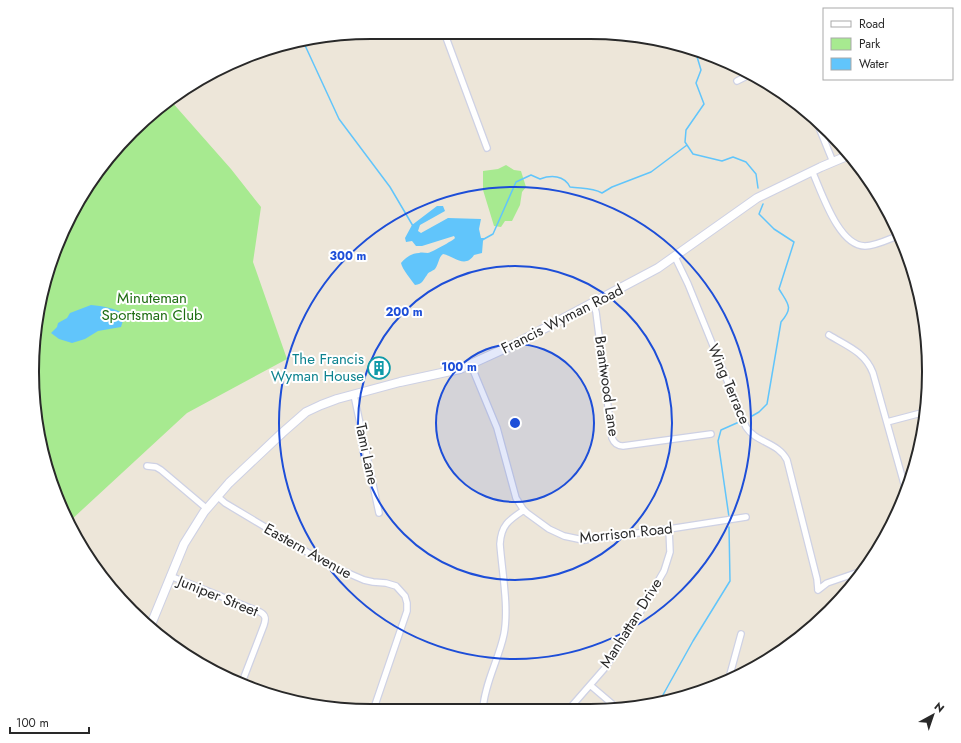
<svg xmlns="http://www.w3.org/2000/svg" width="961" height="743" font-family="Jost,sans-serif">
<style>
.green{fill:#a7ea90}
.water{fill:#61c5fb}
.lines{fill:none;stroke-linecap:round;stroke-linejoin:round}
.stream{stroke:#61c5fb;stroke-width:1.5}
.minor-casing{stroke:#ced1e4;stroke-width:8}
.secondary-casing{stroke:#ced1e4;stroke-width:10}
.minor{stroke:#fff;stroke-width:5.5}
.secondary{stroke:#fff;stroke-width:8}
.ring{fill:none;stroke:#1d4ed8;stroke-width:2}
.labels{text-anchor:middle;stroke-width:4;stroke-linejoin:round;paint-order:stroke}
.park-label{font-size:15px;fill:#1e6d12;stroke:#fff}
.street-label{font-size:15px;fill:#292929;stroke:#fff}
.culture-label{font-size:15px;fill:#0d838f;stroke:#fff;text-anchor:end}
.rim{fill:none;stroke:#292929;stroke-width:2}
.centre{fill:#1d4ed8;stroke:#fff;stroke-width:2}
.ring-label{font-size:12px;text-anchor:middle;font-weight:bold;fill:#1d4ed8;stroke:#fff;stroke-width:4;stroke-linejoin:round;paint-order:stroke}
</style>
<rect width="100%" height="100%" fill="#ede6d9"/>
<!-- green -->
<path class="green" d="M171,101l60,68 30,38 -8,55 34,97 -100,54 -117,108 -20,-41 -18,-108 12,-88 33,-82 54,-70z
M506,165l8,5 7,1 5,16 -4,5 -2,13 -8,16h-7l-4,6 -7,-1 -11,-36v-19l15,-2z"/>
<!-- water -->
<path class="water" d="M437,206h6l2,5 -25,14 -2,6 3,2 27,-15 33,1 -2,10 2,9h4l-2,3 -1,12 -8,2c-9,14 -20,1 -31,-1 -5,4 -4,10 -8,15 -2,2 -7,3 -8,6 -4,5 -4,9 -12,10 -3,-4 -13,-16 -14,-22 4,-5 11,-10 18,-10 3,-1 6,0 9,0 2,0 26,-13 27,-15l-1,-2 -32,10h-6l-4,-5 -6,1 -1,-4 7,-13z
M91,305c12,1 23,3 34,9l-4,13 -23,4 -13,8 -13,4 -13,-4 -8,-6 6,-6 1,-4 9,-5 3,-5z"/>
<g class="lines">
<!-- stream -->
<path class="stream" d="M303,41l36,78 51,68 23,39
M695,50l6,20 -5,13 8,21 -18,26 -1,12 8,12 29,7 11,-4 13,5 10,12 2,14
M484,239l9,-5 23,-52 15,-7 9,4c11,-4 24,-4 30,8 11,2 21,0 32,6l10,-6 39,-15 36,-27
M752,416l7,-4 8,-8 14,-82c13,-15 7,-18 -2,-33l15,-47 -20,-13 -15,-15 4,-10
M729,517l-11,-76 3,-11 18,-8
M659,702l34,-61 37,-60 -1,-54"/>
<!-- minor casing -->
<g class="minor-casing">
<path id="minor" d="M444,32l43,116
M737,81l14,-7
M818,125l15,37
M812,171c9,19 26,75 53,75 11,0 24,-7 35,-11
M675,257l13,27 58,143c10,16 32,15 41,33l30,119 1,11
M593,303l3,9 16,126c2,5 5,8 11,8l88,-12
M829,335c18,11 36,17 44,38l33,118
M471,365l26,63 19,70 7,11 4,4 22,16 15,7 19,4 86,-11 77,-12
M354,395l25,118
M887,422l38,-10
M147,466l9,1 5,3 45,38
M217,496l8,7 102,61 37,16 9,2 13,1 10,3 9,10 2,7v8l-33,97
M170,576l90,36c6,3 6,7 4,13l-23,60
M818,590l9,-7 35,-12
M729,678l12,-44
M590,685l27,23
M483,708c2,-26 16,-49 21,-74 5,-27 -2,-62 -4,-90 1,-19 9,-24 24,-34
M570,708l34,-39 17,-24 43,-74 6,-19 -1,-23"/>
</g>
<!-- secondary casing -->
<g class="secondary-casing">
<path id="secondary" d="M150,627l34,-83 20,-32 25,-29 53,-50 24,-21 15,-7 16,-6 63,-17 60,-13 57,-26 141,-75 99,-70 64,-31 26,-11"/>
</g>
<!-- minor -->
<use href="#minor" class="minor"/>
<!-- secondary -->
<use href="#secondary" class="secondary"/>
</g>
<!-- distance rings -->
<circle cx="515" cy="423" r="79" fill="#1d4ed8" fill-opacity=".12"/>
<g class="ring">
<circle cx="515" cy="423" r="79"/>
<circle cx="515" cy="423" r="157"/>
<circle cx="515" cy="423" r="236"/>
</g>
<!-- icons -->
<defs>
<g id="building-ring" transform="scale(1.15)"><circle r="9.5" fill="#fff" stroke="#0f9aa8" stroke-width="1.5"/><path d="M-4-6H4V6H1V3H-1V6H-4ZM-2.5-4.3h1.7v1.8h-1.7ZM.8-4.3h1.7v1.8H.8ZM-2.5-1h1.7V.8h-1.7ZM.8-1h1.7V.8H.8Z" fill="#0f9aa8"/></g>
</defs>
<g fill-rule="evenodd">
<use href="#building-ring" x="379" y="368"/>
</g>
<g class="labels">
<!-- park labels -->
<g class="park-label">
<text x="152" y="303">Minuteman<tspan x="152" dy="17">Sportsman Club</tspan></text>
</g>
<!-- street labels -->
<g class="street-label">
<text transform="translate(562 319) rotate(-27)" y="5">Francis Wyman Road</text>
<text transform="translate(729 384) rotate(67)" y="5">Wing Terrace</text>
<text transform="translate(607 386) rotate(82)" y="5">Brantwood Lane</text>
<text transform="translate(367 454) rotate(78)" y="5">Tami Lane</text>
<text transform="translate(626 533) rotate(-6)" y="5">Morrison Road</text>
<text transform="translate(308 551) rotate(29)" y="5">Eastern Avenue</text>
<text transform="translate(218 596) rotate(22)" y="5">Juniper Street</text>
<text transform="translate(631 623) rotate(-58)" y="5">Manhattan Drive</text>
</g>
<!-- culture labels -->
<g class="culture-label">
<text x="364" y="364">The Francis<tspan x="364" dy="17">Wyman House</tspan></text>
</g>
</g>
<!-- crop -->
<path d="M0 0H961V743H0ZM371 39H590A332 332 0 0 1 922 371V372A332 332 0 0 1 590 704H371A332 332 0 0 1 39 372V371A332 332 0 0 1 371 39Z" fill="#fff" fill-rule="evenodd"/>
<path class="rim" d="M371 39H590A332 332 0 0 1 922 371V372A332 332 0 0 1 590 704H371A332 332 0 0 1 39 372V371A332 332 0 0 1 371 39Z"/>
<circle cx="515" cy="423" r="6" class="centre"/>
<g class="ring-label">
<text x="348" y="260">300 m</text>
<text x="404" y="316">200 m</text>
<text x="459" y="371">100 m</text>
</g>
<!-- legend -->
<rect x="823" y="8" width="130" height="72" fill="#ffffff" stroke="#a9a9a9"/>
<rect x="831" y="21" width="20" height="6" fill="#ffffff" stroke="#a9a9a9"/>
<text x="859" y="28" font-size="12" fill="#292929">Road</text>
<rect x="831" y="38" width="20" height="12" fill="#a7ea90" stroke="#a9a9a9"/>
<text x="859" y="48" font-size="12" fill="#292929">Park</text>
<rect x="831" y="58" width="20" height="12" fill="#61c5fb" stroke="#a9a9a9"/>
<text x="859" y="68" font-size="12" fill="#292929">Water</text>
<!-- north arrow -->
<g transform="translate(933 715) rotate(40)" stroke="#ffffff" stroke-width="3" paint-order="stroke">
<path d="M0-3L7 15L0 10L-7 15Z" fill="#292929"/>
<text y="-6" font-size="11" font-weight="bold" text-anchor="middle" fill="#292929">N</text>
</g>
<!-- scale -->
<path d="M10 727v6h79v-6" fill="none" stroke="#292929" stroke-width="2"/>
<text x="16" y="727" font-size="12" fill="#292929" stroke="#ffffff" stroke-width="3" paint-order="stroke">100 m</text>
</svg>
